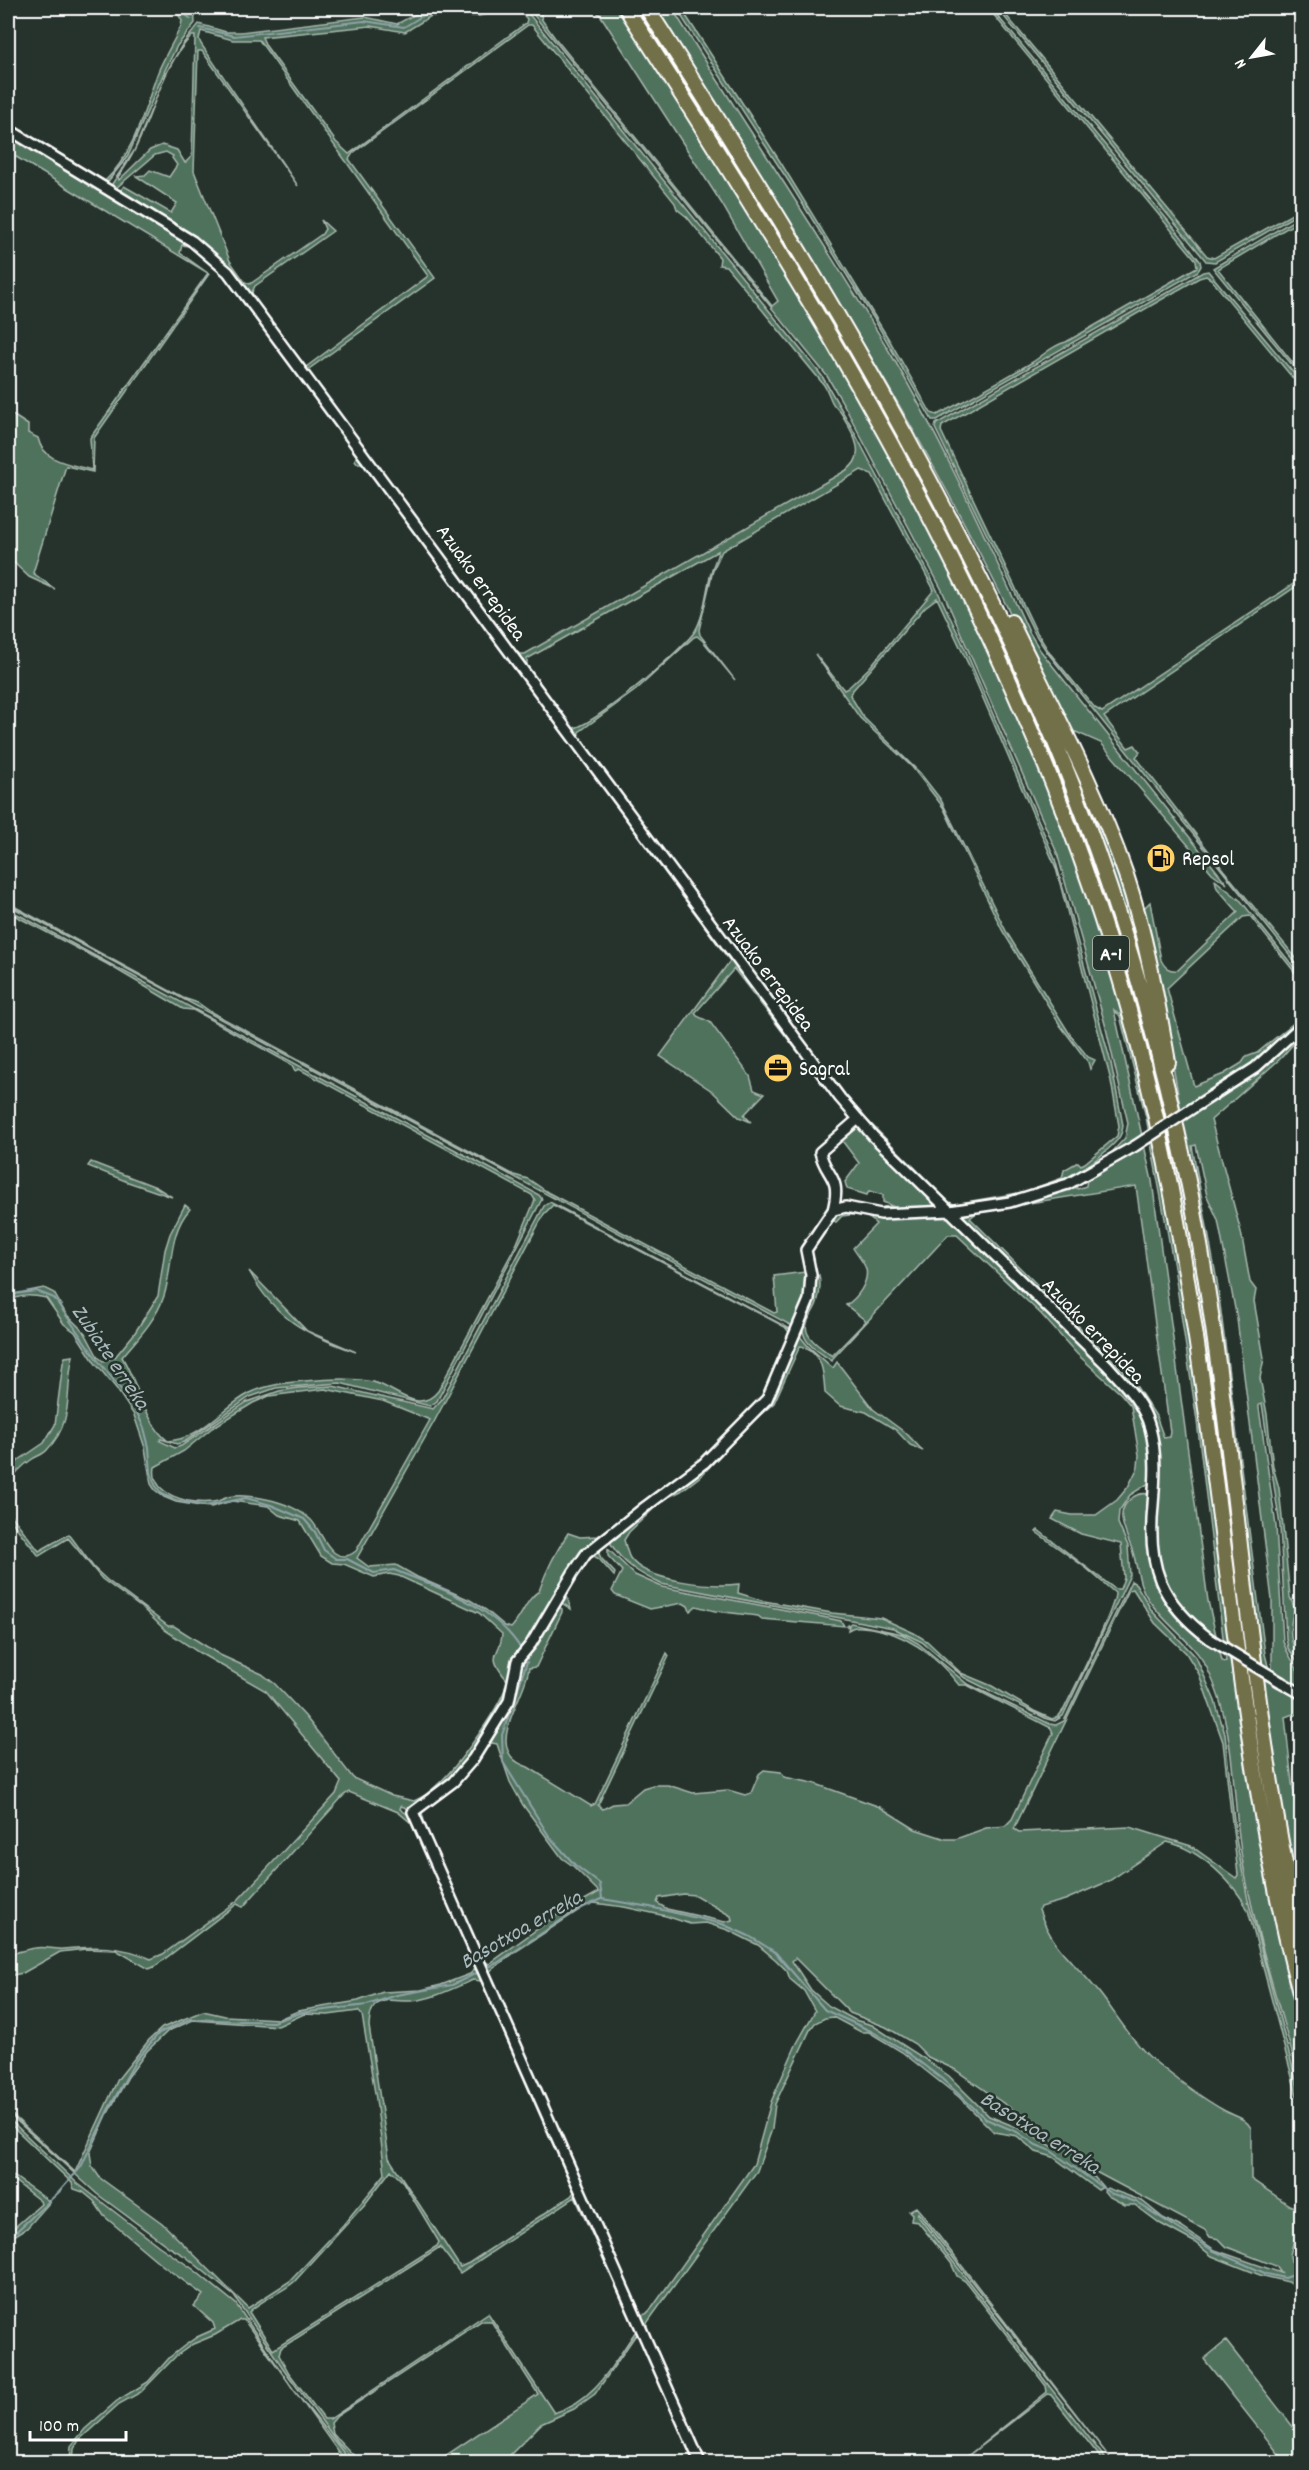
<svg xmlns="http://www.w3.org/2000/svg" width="1309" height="2470" font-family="Dekko,sans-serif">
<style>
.green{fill:#50725d;stroke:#a8b8ae;stroke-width:1.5;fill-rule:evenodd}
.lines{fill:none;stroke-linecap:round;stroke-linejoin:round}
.stream{stroke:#8fa3a7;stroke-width:2}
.minor-casing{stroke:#fff;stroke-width:14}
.highway-casing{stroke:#fff;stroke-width:18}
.minor{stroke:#26332d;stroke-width:9}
.highway{stroke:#726f4a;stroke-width:14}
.minor-bridge-casing{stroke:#fff;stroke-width:14;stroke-linecap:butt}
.minor-bridge{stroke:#26332d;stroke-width:9}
.labels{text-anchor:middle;stroke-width:5;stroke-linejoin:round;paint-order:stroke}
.shield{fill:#26332d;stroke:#bec2c0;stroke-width:1.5}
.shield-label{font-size:20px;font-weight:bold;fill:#fff}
.street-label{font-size:21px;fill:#fff;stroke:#26332d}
.poi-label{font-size:21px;fill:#fff;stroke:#26332d;text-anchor:start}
.water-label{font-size:22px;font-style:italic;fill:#abbabd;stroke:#26332d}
</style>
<rect width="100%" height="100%" fill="#26332d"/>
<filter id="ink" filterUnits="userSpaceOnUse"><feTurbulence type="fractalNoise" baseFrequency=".0167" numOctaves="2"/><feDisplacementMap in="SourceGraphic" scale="12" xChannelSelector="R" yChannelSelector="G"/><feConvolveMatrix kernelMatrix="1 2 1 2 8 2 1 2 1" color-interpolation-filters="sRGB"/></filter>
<g filter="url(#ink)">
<!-- green -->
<path class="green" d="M166,8h28l1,15 -18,23 -11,22 -38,88 -22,28 -98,-59v-2l97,58c30,-28 39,-72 53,-109 6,-15 16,-31 23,-46l1,-5 -4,-7z
M427,8h97l298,368 29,50 77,145 34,71 93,217 56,204 12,62c-1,13 -8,18 -17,26 -43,40 -99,46 -154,56l-77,-73 -29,-33 -612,-825 -113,-82 -1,-3 4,-5 47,27 6,-10 -41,-27 9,-1 5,-5 19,7 8,-12 -5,-7 1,-2 -7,-4 -11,3 -39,33 -6,-1 24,-36 33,-80 15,-26 17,-21 27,8h15l124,-15 32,7zM504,11c10,0 16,-1 23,8l-1,4 -177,131 -13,-12 -70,-96 -4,-9 108,-11 35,6 26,-16h47zM528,25h4l143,178 2,6 10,8 33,41 -1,7 7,1 98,119c4,6 5,11 8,17 2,5 7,7 9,11 12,20 28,44 4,58l-320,183h-5l-9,-6 -203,-276 1,-3 126,-91 -86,-119 4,-6zM201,31l32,9h26l169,236 -122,91 -52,-69 -2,-6 3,-6 78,-55 -12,-11 4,9 -3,5 -72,50 -5,-2 -15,-21 -36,-90 4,-120h4l96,135 -97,-142 -2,-5zM192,36h3l-3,120 -7,7 -8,-13 -15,-5 -12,5 -31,30 -1,-3c32,-40 39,-108 74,-141zM861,470l11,4 62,116 -65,78 -21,20 -4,2 -29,-36 45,64 52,49 31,40 59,123 58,95 28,37 2,7 5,-9 -7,-3 -17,-21 -64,-103 -66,-133 -21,-27 -56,-55 -14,-23 3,-5 72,-83 12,-9 33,70 67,156 19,44 7,27 48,186 8,45 -2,10 -32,27 -4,2 -3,-3 -14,8 -2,8 -38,14 -70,12 -5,-2 -94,-94 -277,-371 1,-5 57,-42 58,-53 3,-1 6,5 32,39 -35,-45 -1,-5 14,-60 9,-19zM718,551c-1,7 -4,12 -6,18 -6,20 -7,45 -17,62 -11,18 -105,98 -123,97l-45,-61v-8z
M528,8h91c147,231 294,465 403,718 49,112 86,230 117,348 52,202 68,411 97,616 8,63 17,126 30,187 7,29 12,59 19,87 5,22 14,44 16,65 3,18 0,38 0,56 -20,-73 -44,-146 -58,-221 -12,-65 -5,-134 -36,-196 -14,-27 -42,-43 -59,-69 -9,-13 -10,-28 -14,-43 -4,-18 -24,-43 -2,-58 5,-4 11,-5 17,-4 -7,66 1,115 62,152v-13l-5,-1 -30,-30 -15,-27 -6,-31 5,-76 -2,-23 -6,-25 -8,-17 -7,-12 -24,-26 -149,-147 1,-5 55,-10 53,-17 5,3 8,-3 1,-7 51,-30 -25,2 12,-13 3,-15 -23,-99 -48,-171 -115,-263 -98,-185 -17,-29zM593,8l8,8 121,188 56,97 -6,5 -217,-268 -13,-18 -1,-6 4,-4zM1114,1010l6,6 26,101 28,150 23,154 29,241 -4,-1 -14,-60 -56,-420zM1136,1186l34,246 -1,5 -5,1 -8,-22 -25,-38 -161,-160 9,-7z
M632,8h11l221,362 126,237 80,185 44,126 50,176 34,164 97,676 6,26v22l-40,-196 -61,-451 -79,-365 -140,-363z
M655,8h17c72,116 150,229 220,348 52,89 94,183 137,276l11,18 187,234 -15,-11 -111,-130 -25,-11 -7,1c-50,-104 -101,-207 -158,-307 -81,-142 -168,-281 -256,-418z
M676,8h5l100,155 110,180 40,70 6,2c32,-16 63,-34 94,-52 12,-7 21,-18 35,-21l131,-75 -1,-7 -208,-252h3l189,227 20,26 1,5 -3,5 -261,149h-5l-58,-101 -85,-137z
M997,8h3l207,248 7,2 87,-49v3l-86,50 -9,-1z
M8,132l191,117 14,11 30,35 558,756 -3,1 -64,-83 -39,44 2,3 13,6 40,54 4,14 10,4 -20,21 7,7 -12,-5 -27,-26 -52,-35 70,-95 -366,-498h-7l-2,-3 2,-6 -128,-173c-11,-12 -30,-36 -47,-36l-2,8 29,21 -115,164 -1,34 -27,-6 -33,107 22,16 -26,-12 -21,-20v-145l20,13v8l10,5c5,24 33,26 54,32l-2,-32 118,-165 -200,-121z
M1301,216v16l-3,-5 -6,-2 -74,44 83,104v3l-88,-108z
M1208,271l93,111v6l-90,-109 -5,-3 -7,2 -257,148 -1,5 95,200 13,21 46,56 7,4 199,-133v4l-197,134 24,31 7,-3 5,7 -4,5 85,110 80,97v5l-254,-317 -12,-18 -100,-206 1,-4 267,-152z
M1045,700l75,167 26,102 -4,3z
M1215,880l26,21 60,75v4l-51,-64 -7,1 -76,71 27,98 30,-12 18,-11 4,-6 11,-4 44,-36v4l-101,87 38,-25 63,-53v5l-20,23 -70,62 30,112 9,50 6,8 -2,11 10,57 -4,20 7,36 6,53 6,21 11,109 5,12c-6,15 -7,29 2,44 3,6 4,7 4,14l-13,-19 -2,-9 -6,-113 -18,-122 -3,1v3l17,118 7,115c5,18 20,28 18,48l-29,-19v-70l-35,-281 -19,-99 -11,-24 -11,-51 -4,1 25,135 48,373 8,31 28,15v15l-8,-1 -8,3 7,66 9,42v88l-24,-127 -15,-107 -51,-400 -48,-269 -22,-99 9,-9 11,58c4,8 8,11 17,10l60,-58 -21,-24z
M8,903l175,95 15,5 13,9 303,163 14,4 21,14 225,120 3,-1 -3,-36 31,-4 -2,36 -7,16 -4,2 -784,-421z
M8,909l483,260 48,26 3,4 -105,202 -7,5 -90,-23 -64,5 -26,9 -66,45 -7,2 -16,-5 -1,2 15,7 6,-2 66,-44 32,-11 19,-3 35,-2 100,23 9,-10 102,-193 6,-4 242,128 1,6 -8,20 -22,43 -67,68 -70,51 -48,42 -46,79 -14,18 -5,12 -5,30 -34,54 -27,32 -31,22 -7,2 -8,-3 -1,3 13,9 286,644h-2l-58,-127 -4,1 -40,58 -21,15 -33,15 -38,38h-67l102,-68 -47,-73h-10l-144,95 -6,7 2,11 27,28h-5l-17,-19 -53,-72 -51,-75 -49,-40 -16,-9 -72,-53 -89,-81v-2l67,61 43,-93 31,-39 13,-12 41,-17 22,5 54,3 19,-8 60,-10 25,-9 38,-2 20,-5 29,-11 5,-5 -8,-24 -56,-122 -13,-11 -49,-20 -5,3 -101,112 -6,-3 -83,63 -5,2 -33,-19 -30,-1 -26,3 -37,21 -15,3v-22c9,-1 18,-5 27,-6 10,-2 19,2 28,1 31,-3 59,-4 88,10l12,-5 75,-54 98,-106 5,-12 -75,-91 -68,-39 -33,-22 -22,-21 -41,-30 -34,-41 -29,18 -31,-39v-6l31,40 30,-17 25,34 13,12 61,46h6l46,29 42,19 13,10 30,32 48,62 39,18 22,5c9,-4 16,-9 23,-16 18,-15 69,-84 70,-105 -23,-28 -6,-23 -5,-46l-23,-21 -80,-37 -10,-2 -15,3 -30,-13 -12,-1 -11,-7 -21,-35 -21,-6 -11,-9 -36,-5 -21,6 -11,-1 -24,-4 -12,-5 -9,-7 -4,-6 -6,-36 -11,-33 -18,-27 -21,-25 -20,-31 -11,-8 -18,-26c-15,-3 -25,-4 -38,4v-7l36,-7 10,5 12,21 19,19 13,24 5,4 12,-4 19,-23 24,-38 7,-46 5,-16 15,-29 5,4c-22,24 -17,59 -26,87 -8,24 -26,42 -42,61 15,24 24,68 46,84 33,-2 53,-33 82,-48 21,-10 45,-11 68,-13 18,-1 37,-2 55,2 22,5 45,34 65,9l79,-148 18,-43 -3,-5 -233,-126 -4,2 -3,-6 -7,-4 -92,-51 -10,-1 -76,-45 -99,-52zM553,1205l232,122 7,9 -26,56 -40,43 -29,29 -99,72 -18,1 -12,-4c-13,21 -21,35 -29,58 -13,8 -17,26 -28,37l-6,-2 -19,-16 -16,-10 -53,-23 -21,-12 -27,2 -12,-9 77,-136 110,-208zM325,1389l58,12 47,19 -74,131c-24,19 -34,-20 -45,-31 -12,-11 -30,-18 -45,-21 -10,-2 -22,-4 -32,-3 -8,0 -14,6 -22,6 -22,2 -62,-6 -57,-35l29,-16 28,-23 41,-25 16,-7zM473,1980l8,1 93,211 -3,4 -102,67 -9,4 -71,-109 -20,-132c1,-8 1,-17 8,-22 11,-7 22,-2 33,-3 21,-1 44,-13 63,-21zM358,2011l4,4 14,84 9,75 -42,51 -53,56 -42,27 -86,-85 -62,-45 -8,-12 -2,-13 17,-38 21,-38 19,-26 21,-20 25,-11 85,6 26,-12 24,1zM391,2170l12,12 36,60 -2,4 -164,104 -24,-38c13,-13 31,-18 45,-30l71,-78zM575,2197l61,134c-24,34 -40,69 -82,82l-66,-100 -158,106h-6l-35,-46 -10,-18 2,-7 159,-101 20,26z
M858,1122l82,85 -59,3 2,-3 9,-1 -9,-4v-7l-14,-4 -2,4 -20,-6 -2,-7 14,-19 -19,-25z
M91,1162l65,25 16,10 -44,-15 -40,-16z
M847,1208l96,6 8,5 156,152c30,32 48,66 42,112l-19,12 -11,16 -1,12 10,23 2,29 -67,141 -8,5 -8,-2 -82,-41 -43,-36 -29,-14 -232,-44c-21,-10 -38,-20 -50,-40v-7l60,-48 95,-86 33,-68 9,11 25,22 4,-6 36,47 34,25 16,17 -13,-6 -14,-15 -30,-18 -26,-6 -15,-13c-1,-18 -2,-43 -25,-47l-26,57 -23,20 -49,52 -21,16 -17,8 -35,33 -5,8c2,6 3,13 6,18 16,24 83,29 109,26l-1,9 26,8 68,12 49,5 33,15 13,8 34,32 31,13 42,25 18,8 6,-2 6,-8c9,-19 52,-101 51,-116l-29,-25 -50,-36 2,-2 77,59h5l4,-11 -3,-34 -40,-10 -29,-15 5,-7 15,3h24l21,-15 11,-13 10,-20 1,-12 -8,-49 -10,-12 -44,-40 -36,-40 -84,-79h-9l-114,122 -2,4c-9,-7 -24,-14 -28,-26 -5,-13 6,-50 15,-60 2,10 1,19 -2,28 -3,10 -15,20 -9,31 4,9 17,16 24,22l34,-35 -20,-16c11,-6 23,-23 20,-36 -2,-7 -9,-14 -13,-21l23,-24c-10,-11 -20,-10 -34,-8l-6,6 -6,-3 3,-7z
M249,1271l58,60 49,21c-49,-17 -81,-33 -107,-81z
M73,1356c-9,35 3,64 -26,94 -4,5 -11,6 -16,10 -9,6 -17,15 -23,23v-9l11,-14 25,-17 11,-18 8,-62 2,-6z
M596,1547l5,11 14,15 -1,3 -15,-17 -5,-3c-14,8 -20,24 -28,37l5,16 -11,-7 20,-38z
M608,1549l27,26 27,12 156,29 23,5 3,5 -82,-7 -4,-3 -43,-5 -19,-5 -6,5 -2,-5 -5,-3 -33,6 -35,-14 -3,-4 10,-20 -14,-15z
M1131,1581l5,3 16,27 44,46 19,44 10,33 11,105 12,61 53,198v13l-53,-201c-14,-28 -49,-61 -81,-68l-58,39 -44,19 -25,7 -1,3c15,43 37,52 62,85 17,22 31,46 52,65 22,18 47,37 72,51 9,5 21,7 26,17v51l38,26 10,4 2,5 -11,41 1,6 3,2 7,-5v20l-9,5 -32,-8 -48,-19 -18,-14 -33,-18 -26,-19h-10l-17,-9 -4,-5 3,-3 35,13 21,17 18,9 34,23 66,23 -5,-7 -49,-19 -8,-8 -9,-2 -5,-7 -113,-60 -2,2 13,15 -5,3 -45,-33 -17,-5 -19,-16 -23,-4 -35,-35 -57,-45 -33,-20h-8l-28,-15 -8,1 -10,5 -5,7 -35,74 -3,25 -15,42 -110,152v7l58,132h-3l-283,-640 1,-12 35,-28 15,-17 20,-30 22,-37 7,-31 37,-62 6,4v3l-26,55 -7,1c-4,31 -49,84 -1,99l63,39 4,-2 72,-151 2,3 -71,149 5,4 10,-5 12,-1 18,-15 10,-3h15l25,8 35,-3 17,5 6,-2 8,-19 5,-4 17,2 3,5 29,6 67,24 35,22 31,10h10l30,-11 19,-2 7,-7 41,-86 -2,-5 -84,-43h-8c-23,-29 -51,-51 -88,-57 -9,-1 -15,-3 -23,2l1,-4h-2l4,-3 51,11 16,9 48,40 84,41 6,1 8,-4zM1133,1589l22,34 31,30 13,21 24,68 15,133 -2,3 -45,-32 -61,-19 -111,5 -5,-3 115,-239zM492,1743l5,1 13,38 13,23 39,53 11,8 26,26 -45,25 -65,47 -5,-4 -57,-127 -5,-20 4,-6 33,-26 27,-34zM683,1894l12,1 36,21 1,4 -7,2 -58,-13 -10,-6 2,-5zM594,1903l30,4 42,9 24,8 16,-1 22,7 30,15 18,15 11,11 3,8 14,12 11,20 -19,34 -25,57 -17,62 -102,144 -6,6 -5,1 -151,-339v-5l28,-21 67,-44zM795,1958l55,55 36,14 29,17 13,13 26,12 79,55 25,22 -1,3 -34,-19 -34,-14 -40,-40 -21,-15 -56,-36 -17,-5 -26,-14 -18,-16 -19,-29z
M8,2118l69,65 82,63 34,23 43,35 57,85 58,73 -12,-9 -95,-133h-4l-25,15 -22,9 -17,12 -35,36 -22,12 -40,36 -5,9 -1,13h-3l1,-16 14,-17 33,-29 30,-18 22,-25 14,-11 13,-9 18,-8 -2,-6 -19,-17 9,-11 -41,-30 -58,-49 -10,-15 -11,-9 -9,-3 -2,-6 -64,-61z
M8,2172l42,30 -23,26 -19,12v-7l33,-29 -1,-3 -32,-25z
M916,2207l6,7 191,248 -195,-249 -1,2 191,247h-4l-53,-67 -3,-1 -88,68 87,-70 -1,-6 -81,-105 -8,-5 -6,-13 -33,-41 -7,-1 1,-7 -3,-3z
M1226,2341l75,96v25h-16l-81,-103z"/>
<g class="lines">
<!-- stream -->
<path class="stream" d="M177,8l14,11
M200,28l34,8 130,-15 40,6 28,-17 36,2 40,-4
M8,1298l7,-4 21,-3 18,7 42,60 38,48 10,22 5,19 2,26 4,12 7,9 13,6 31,6 40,-8 25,7 33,14 11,13 9,18 12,9h11l27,14 20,-3 10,4c43,16 92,35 117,75
M527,1662l-25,73 1,27 46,74 26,29 25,19 2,14
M484,1969l13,-6 78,-52 27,-12 48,8 72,17 27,12 26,16 50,58 48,22 31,18 38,29 44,40 31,13 19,13 15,6 59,42 26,9 76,48 55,24 18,4 17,-6
M8,2239l51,-47 22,-25 27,-57 28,-50 23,-27 31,-14 83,3 27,-9 67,-8 30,-10 55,-10 27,-13"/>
<!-- minor casing -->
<g class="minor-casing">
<path id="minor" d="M8,129l184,112 36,31 612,826 33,38 234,229c17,19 36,37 43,63 7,26 5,51 3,77 -6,61 7,97 57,134
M1199,1104l56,-36 47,-43
M833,1210c9,-35 -7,-32 -13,-58l38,-33
M1281,1682l21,12
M700,2462l-287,-650 40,-30 20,-23 36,-58 8,-40 14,-17 42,-71 13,-19 59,-47 59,-44 63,-64 42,-99 2,-25 -5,-25 27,-40 13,-3 35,7 69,-3 60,-9 58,-18 67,-38"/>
</g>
<!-- highway casing -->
<g class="highway-casing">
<path id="highway" d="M626,8c146,227 292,459 399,709 61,140 108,288 139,438 59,280 65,569 138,846
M647,8c144,224 285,453 392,697 66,149 113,307 147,466 53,255 56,518 116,772
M1011,622c40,83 85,166 115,253 20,60 31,125 42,187"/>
</g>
<!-- minor -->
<use href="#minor" class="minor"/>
<!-- highway -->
<use href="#highway" class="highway"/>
<!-- minor-bridge casing -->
<g class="minor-bridge-casing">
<path id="minor-bridge" d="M1135,1146l64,-42
M1210,1639l71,43"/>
</g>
<!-- minor-bridge -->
<use href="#minor-bridge" class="minor-bridge"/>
</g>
</g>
<!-- icons -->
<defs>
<g id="fuel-disc" transform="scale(1.5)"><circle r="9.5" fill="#ffd166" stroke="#26332d"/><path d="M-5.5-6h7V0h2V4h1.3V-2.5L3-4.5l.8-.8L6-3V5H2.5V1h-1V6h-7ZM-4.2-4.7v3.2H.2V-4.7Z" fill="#111"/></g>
<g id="office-disc" transform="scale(1.5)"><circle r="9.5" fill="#ffd166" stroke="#26332d"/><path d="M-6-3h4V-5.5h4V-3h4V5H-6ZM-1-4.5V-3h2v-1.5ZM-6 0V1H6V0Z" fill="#111"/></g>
</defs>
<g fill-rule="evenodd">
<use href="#fuel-disc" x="1161" y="858"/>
<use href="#office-disc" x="778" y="1068"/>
</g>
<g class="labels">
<!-- shield labels -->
<rect class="shield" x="1093" y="936" width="36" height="34" rx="4.5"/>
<g class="shield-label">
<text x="1111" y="960">A-1</text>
</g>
<!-- street labels -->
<g class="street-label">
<text transform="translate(482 582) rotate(54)" y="7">Azuako errepidea</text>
<text transform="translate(769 973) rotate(53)" y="7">Azuako errepidea</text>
<text transform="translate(1094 1330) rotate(46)" y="7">Azuako errepidea</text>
</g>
<!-- poi labels -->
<g class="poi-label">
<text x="1182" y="865">Repsol</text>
<text x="799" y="1075">Sagral</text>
</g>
<!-- water labels -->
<g class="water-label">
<text transform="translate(112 1356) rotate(56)" y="8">Zubiate erreka</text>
<text transform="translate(520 1928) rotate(-30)" y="8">Basotxoa erreka</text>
<text transform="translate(1041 2131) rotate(32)" y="8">Basotxoa erreka</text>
</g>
</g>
<!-- margin -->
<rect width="1309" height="2470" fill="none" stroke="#26332d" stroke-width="30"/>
<rect x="15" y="15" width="1279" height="2440" fill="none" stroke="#fff" stroke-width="2" filter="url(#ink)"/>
<!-- north arrow -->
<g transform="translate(1252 57) rotate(239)" stroke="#26332d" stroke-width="4.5" paint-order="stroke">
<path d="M0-4.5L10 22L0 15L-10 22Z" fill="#ffffff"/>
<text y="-9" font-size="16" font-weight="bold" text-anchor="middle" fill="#ffffff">N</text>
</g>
<!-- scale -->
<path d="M30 2431v9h96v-9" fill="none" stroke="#ffffff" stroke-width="3"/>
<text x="39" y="2431" font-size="18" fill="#ffffff" stroke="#26332d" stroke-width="4.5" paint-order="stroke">100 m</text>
</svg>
